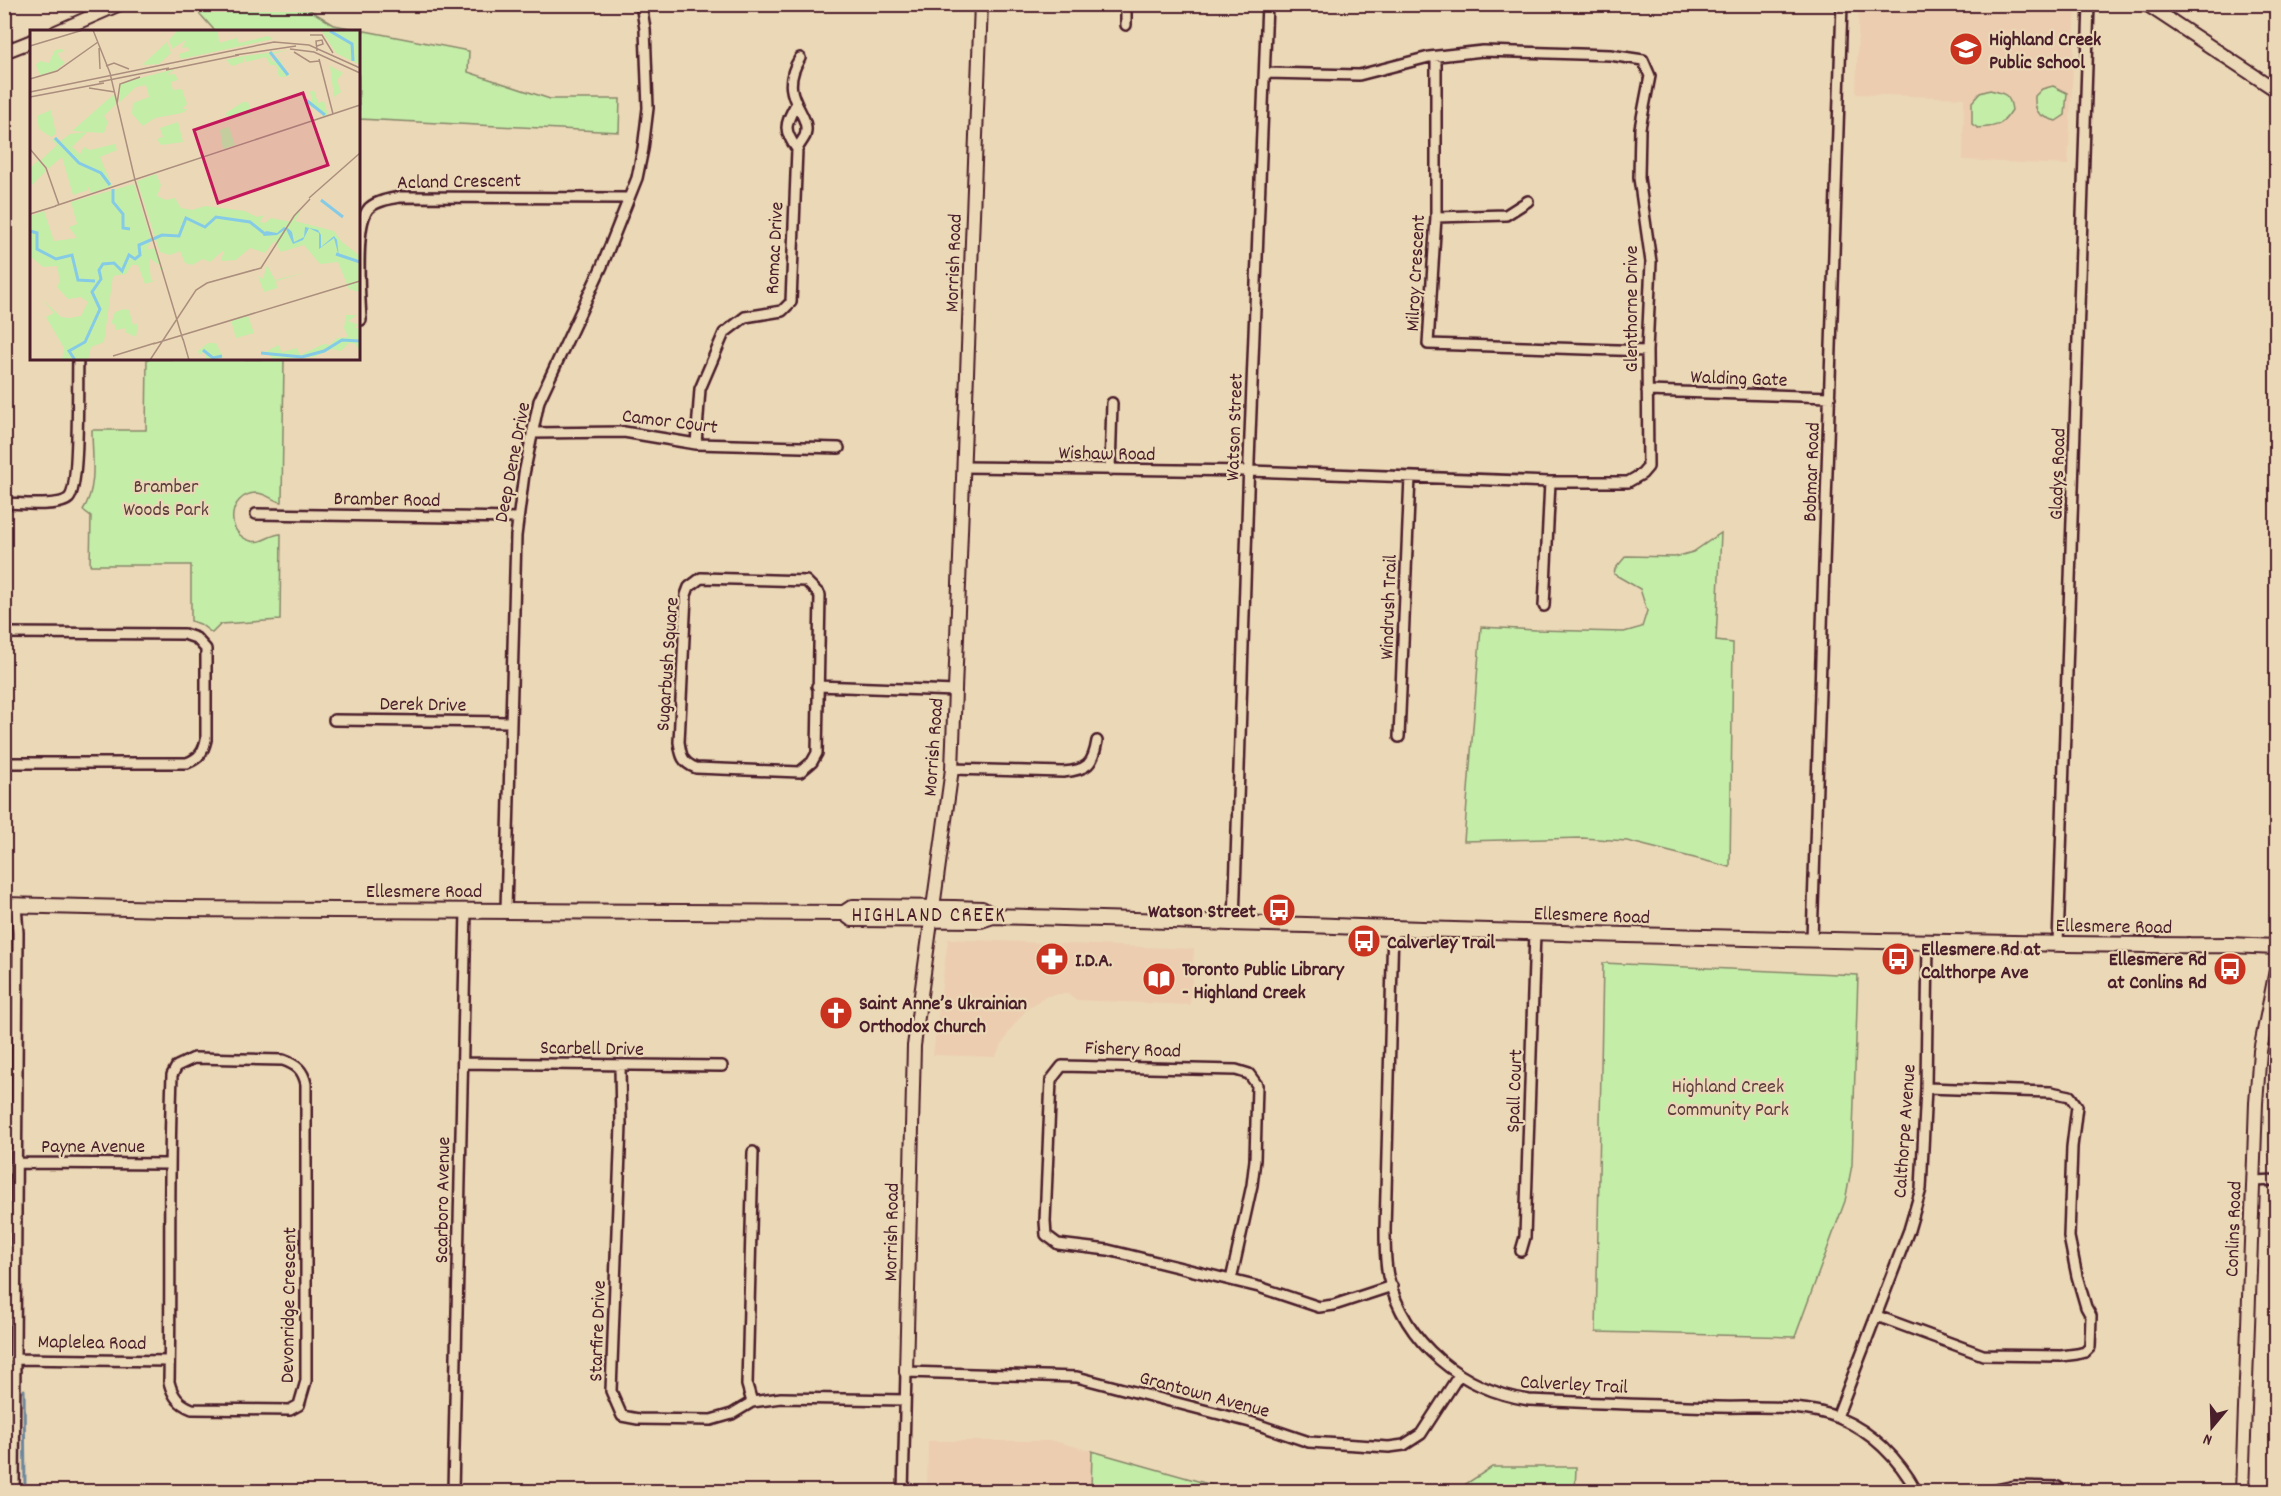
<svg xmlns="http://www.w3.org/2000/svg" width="2281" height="1496" font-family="Dekko,sans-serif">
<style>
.built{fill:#eccdb0}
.green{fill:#c4eda8;stroke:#87866a;stroke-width:1.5}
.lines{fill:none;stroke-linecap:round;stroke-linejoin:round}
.stream{stroke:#6d869b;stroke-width:3}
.minor-casing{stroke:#4a1f2b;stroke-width:14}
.tertiary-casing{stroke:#4a1f2b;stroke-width:16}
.secondary-casing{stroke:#4a1f2b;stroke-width:18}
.minor{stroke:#ebd8b6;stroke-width:9}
.tertiary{stroke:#ebd8b6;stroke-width:12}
.secondary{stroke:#ebd8b6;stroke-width:14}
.labels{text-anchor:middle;stroke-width:4.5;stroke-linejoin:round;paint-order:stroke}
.poi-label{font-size:20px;font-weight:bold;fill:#4a1f2b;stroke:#ebd8b6;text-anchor:start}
.street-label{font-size:20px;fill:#4a1f2b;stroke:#ebd8b6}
.park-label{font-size:20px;fill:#5c3e3e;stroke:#ebd8b6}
.neighbourhood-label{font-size:21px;letter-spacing:1.5px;fill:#4a1f2b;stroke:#ebd8b6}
.inset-river{fill:none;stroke:#85cbe6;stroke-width:3}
.inset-road{fill:none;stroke:#ab8e7e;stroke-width:1.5}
.view{fill:#c2185b;fill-opacity:0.15;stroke:#c2185b;stroke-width:3}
.inset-edge{fill:none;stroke:#4a1f2b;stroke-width:3}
</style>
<rect width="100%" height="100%" fill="#ebd8b6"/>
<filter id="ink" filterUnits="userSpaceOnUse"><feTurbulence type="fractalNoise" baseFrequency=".0167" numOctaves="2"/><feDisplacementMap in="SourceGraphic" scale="12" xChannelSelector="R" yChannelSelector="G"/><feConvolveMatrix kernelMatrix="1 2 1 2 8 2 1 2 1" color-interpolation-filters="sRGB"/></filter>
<g filter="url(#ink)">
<!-- built -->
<path class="built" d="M1859,5h217l-8,160 -105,-5 1,-62 -108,-4z
M948,939l246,10 -4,56 -114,-5 -10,-7 -19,3 -20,13 -17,21 -15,27 -62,-2z
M928,1441h126l38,10 -1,40 -164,1z"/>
<!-- green -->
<path class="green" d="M192,5h110l32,20 135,26 -1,21 82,27h70l-1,33 -260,-13 -1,-87 -143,-1z
M2053,86l14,7 -2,22 -9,6c-16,-5 -22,-7 -21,-25l7,-7z
M1990,90c14,3 20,4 22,20 -11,17 -15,16 -34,18l-6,-4v-22l8,-9z
M147,359h137l-2,143c-10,-1 -15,-9 -26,-9 -28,1 -32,41 -5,48 12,3 19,-7 30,-7l-1,86 -59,4 -9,9 -12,-9 -9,-3v-56h-101l1,-49 -8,-6c15,-23 9,-55 9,-80h54z
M1721,533l-5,108 17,2 -3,224 -103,-26 -45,-3 -118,3 17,-214 55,3 88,2 18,-5 5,-16 -7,-22 -26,-15 1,-5 11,-13 49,1 18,-5z
M1603,963l255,12 -6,190 -7,36 -50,136 -199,-5z
M1092,1451l141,40h-142z
M1492,1467h84l-1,24h-120z"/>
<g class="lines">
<!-- stream -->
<path class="stream" d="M24,1390l1,102"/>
<!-- minor casing -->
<g class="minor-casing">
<path id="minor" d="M1126,25v-21
M1436,57v160l-8,127 219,7
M795,106c-10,19 -12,24 2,43
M1436,217l70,-2 22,-14
M361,320c-1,-23 -7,-96 8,-112 8,-7 20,-9 31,-11l229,1
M1647,391l183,6
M532,433l92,-1 72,12 143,4
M696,444l4,-55 24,-56 21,-16 37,-6 9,-9 6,-153c2,-4 6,-9 8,-13 8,-24 -30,-38 -5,-78
M963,467l286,4 301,11h78l14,-8 6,-7 -1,-116 4,-89 -12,-84 1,-50 10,-52 -7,-16 -33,-5 -127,-4 -54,6 -70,18 -94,-2
M1110,470l2,-67
M4,503c15,0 55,5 65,-5 11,-11 8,-118 9,-140
M256,514l262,4
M701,578l105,3 14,14 -3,158 -5,9 -12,10 -104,-4c-14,-5 -15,-13 -17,-26l7,-147 3,-8z
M1544,606l6,-124
M4,633l180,1 12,4 10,11v91c-3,13 -7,18 -19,23h-183
M817,686l139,5
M334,720l177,2
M1399,737l11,-260
M952,769l111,3c24,-2 30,-7 34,-31
M506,910l10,-374 8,-62 15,-73 63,-135 35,-88 6,-29 5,-41 -3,-79 -4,-25
M1234,922l15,-461 18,-457
M1393,927l-8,303c0,15 0,31 3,46 17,68 74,114 141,124 63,3 125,5 188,7 39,1 85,-4 122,11 35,15 60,41 78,74
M1812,940l30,-936
M2058,944l31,-940
M194,1058l89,2c14,5 20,10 23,24v297l-7,24 -9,5 -98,-1c-13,-5 -19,-12 -23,-27 2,-102 -1,-204 3,-307l5,-9z
M463,1063l259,3
M620,1066l1,59 -10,266 11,25 16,3 73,1 21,-6 20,-12 29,-4 124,2
M17,1163l152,1
M2253,1181l23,-1
M1521,1251l4,-14 10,-305
M1231,1280l21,-95 3,-25 2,-75 -8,-11 -13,-4 -174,-4 -11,14 -6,141 1,14 12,9 50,6 151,37 60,20 15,-2 58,-19
M1877,1316l106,39 78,1 16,-2 8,-2 5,-5 1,-31 -5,-9 -9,-31 -8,-39 3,-90 5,-41 -7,-10 -19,-4 -125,-4
M14,1359l155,2
M752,1402l-5,-17 6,-233
M1837,1417l72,-187 12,-41 5,-101 2,-146
M14,1492l4,-559 -2,-28
M453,1492l13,-582
M903,1492l3,-120 171,5 173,45 59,20 80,5 15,-2 17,-11 38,-59
M1986,1492l29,-6 43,1 4,5"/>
</g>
<!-- tertiary casing -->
<g class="tertiary-casing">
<path id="tertiary" d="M2146,4l130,86
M56,32l64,-28
M4,52l28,-11
M906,1372l8,-326 38,-277 29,-765
M2242,1492l14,-389 4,-52 16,-81"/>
</g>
<!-- secondary casing -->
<g class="secondary-casing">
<path id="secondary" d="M4,905l165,4 675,4 9,-6 101,1 28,1 11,7
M844,913l8,6 129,1 12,-4c319,8 638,22 957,26 93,1 186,4 280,3l46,2"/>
</g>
<!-- minor -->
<use href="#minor" class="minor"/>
<!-- tertiary -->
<use href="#tertiary" class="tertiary"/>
<!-- secondary -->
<use href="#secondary" class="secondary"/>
</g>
</g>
<!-- icons -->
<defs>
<g id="school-disc" transform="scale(1.725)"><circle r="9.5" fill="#c8321e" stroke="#ebd8b6"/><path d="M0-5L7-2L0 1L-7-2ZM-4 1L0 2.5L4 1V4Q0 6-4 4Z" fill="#fff"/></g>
<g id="bus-disc" transform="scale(1.725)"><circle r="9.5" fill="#c8321e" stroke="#ebd8b6"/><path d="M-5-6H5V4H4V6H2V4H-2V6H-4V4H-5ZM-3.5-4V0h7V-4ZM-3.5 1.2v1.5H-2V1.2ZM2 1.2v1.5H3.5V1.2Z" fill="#fff"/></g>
<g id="pharmacy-disc" transform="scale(1.725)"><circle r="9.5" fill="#c8321e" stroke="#ebd8b6"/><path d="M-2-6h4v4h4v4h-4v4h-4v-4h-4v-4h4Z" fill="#fff"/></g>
<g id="library-disc" transform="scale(1.725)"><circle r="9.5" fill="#c8321e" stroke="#ebd8b6"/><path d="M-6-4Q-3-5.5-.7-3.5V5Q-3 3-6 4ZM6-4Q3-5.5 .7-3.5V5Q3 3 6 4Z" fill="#fff"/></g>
<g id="church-disc" transform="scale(1.725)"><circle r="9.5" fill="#c8321e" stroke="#ebd8b6"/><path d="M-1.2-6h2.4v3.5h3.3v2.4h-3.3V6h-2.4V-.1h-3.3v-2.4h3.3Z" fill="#fff"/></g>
</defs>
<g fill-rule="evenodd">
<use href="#school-disc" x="1966" y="49"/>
<use href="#bus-disc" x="1279" y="910"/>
<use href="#bus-disc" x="1364" y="941"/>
<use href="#pharmacy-disc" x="1052" y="959"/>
<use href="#bus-disc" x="1898" y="959"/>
<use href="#bus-disc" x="2230" y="969"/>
<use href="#library-disc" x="1159" y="979"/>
<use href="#church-disc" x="836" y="1013"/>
</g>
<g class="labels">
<!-- poi labels -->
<g class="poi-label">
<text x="1989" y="45">Highland Creek<tspan x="1989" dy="23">Public School</tspan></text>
<text x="1256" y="917" text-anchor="end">Watson Street</text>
<text x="1387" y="948">Calverley Trail</text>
<text x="1921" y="955">Ellesmere Rd at<tspan x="1921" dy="23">Calthorpe Ave</tspan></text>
<text x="2207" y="965" text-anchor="end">Ellesmere Rd<tspan x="2207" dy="23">at Conlins Rd</tspan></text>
<text x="1075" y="966">I.D.A.</text>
<text x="1182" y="975">Toronto Public Library<tspan x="1182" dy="23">- Highland Creek</tspan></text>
<text x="859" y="1009">Saint Anne’s Ukrainian<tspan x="859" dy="23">Orthodox Church</tspan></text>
</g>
<!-- street labels -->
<g class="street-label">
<text transform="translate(459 180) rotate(-1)" y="7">Acland Crescent</text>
<text transform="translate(773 248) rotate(-87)" y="7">Romac Drive</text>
<text transform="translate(952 263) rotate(-88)" y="7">Morrish Road</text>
<text transform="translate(1414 273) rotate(-87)" y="7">Milroy Crescent</text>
<text transform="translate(1630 309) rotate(-90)" y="7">Glenthorne Drive</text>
<text transform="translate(1739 377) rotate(2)" y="7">Walding Gate</text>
<text transform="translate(670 420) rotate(7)" y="7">Camor Court</text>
<text transform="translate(1233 427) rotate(-88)" y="7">Watson Street</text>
<text transform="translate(1107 452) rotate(1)" y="7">Wishaw Road</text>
<text transform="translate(511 462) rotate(-79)" y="7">Deep Dene Drive</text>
<text transform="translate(1810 472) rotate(-88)" y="7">Bobmar Road</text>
<text transform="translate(2056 474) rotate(-88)" y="7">Gladys Road</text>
<text transform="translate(387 498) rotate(1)" y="7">Bramber Road</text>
<text transform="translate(1387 607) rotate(-88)" y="7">Windrush Trail</text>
<text transform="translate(666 664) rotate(-86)" y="7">Sugarbush Square</text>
<text transform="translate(423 703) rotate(1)" y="7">Derek Drive</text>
<text transform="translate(932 747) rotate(-86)" y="7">Morrish Road</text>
<text x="424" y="897">Ellesmere Road</text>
<text transform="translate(1592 914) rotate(2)" y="7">Ellesmere Road</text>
<text transform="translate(2114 925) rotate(1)" y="7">Ellesmere Road</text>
<text transform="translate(592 1047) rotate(1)" y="7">Scarbell Drive</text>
<text transform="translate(1133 1048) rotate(2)" y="7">Fishery Road</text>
<text transform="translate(1513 1091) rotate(-88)" y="7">Spall Court</text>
<text transform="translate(1903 1131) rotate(-86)" y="7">Calthorpe Avenue</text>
<text x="93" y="1152">Payne Avenue</text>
<text transform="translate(441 1200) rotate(-89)" y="7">Scarboro Avenue</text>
<text transform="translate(2232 1229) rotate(-88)" y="7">Conlins Road</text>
<text transform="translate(890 1232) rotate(-89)" y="7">Morrish Road</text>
<text transform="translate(287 1305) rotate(-89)" y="7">Devonridge Crescent</text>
<text transform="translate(596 1331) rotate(-88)" y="7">Starfire Drive</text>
<text transform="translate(92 1341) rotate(1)" y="7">Maplelea Road</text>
<text transform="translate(1574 1383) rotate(3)" y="7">Calverley Trail</text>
<text transform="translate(1205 1393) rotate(15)" y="7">Grantown Avenue</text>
</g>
<!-- park labels -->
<g class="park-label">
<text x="166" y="492">Bramber<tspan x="166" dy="23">Woods Park</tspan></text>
<text x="1728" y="1092">Highland Creek<tspan x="1728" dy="23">Community Park</tspan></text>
</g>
<!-- neighbourhood labels -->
<g class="neighbourhood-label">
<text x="929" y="921">HIGHLAND CREEK</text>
</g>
</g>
<!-- overview -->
<g transform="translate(30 30)">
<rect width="330" height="330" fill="#ebd8b6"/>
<path d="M148,0h44l-4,1 1,12 18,-5 2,5 29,-7 5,3 -92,20 -2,-5 10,-3 -1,-4 -6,1 4,-8 -14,9 -3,-9zM291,0h39v35l-24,-12zM137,12l4,11 -12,11 -17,1zM31,19l4,2 -7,2 1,4 6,6 -10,8 -15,4 -4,-10 4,-4 9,2 6,-13zM259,20l-20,5 4,7 6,-4 10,18 -5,1h-5l-3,-12h-6l-4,-8 -20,5 -2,-5v5l-12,4 -6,-6 12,-3zM300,36l13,7 -6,7 4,12 -7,5zM145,39l-8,6 8,-1 3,6 -7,2 2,8 9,-1 5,15 -5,5h6l-6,4 -27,5 -12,8 -11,-12 1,-11 16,-6 -3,-12 -10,2 -17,16v-18l6,-3zM284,60l4,13 6,-2 4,14 -5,2 -4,-8 -11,-3 4,-6 -2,-8zM84,64l2,10 -12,12 4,6 -4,11 -32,-2zM213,72h5l4,11 -24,7 -2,-7zM21,80l5,24 -5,3 -12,-8 -2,-13zM148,92l5,20 -22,3 -4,-6 6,-2 -3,-9zM199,97l6,18 -12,4 -3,-19zM57,102l-15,15 8,7 4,-7 6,3 25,-6 2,6 -17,7 12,29 -21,7 -4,-9 1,6 -15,5 -11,-38 -14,12 -7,-9 16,-15 -5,-5 4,-4 3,6 11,-8zM9,130l7,11 -16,16v-19zM126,144l5,11 -4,11 9,4 9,-2 6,10 11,2 13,-4 40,5 12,6 7,-2 -4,7 5,1 6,-5 20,4 7,-10 3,-2 -6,11 39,10 8,11 18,14v36l-11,-3 -11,-27 -18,2 -16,-19 -23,7 -7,-11 -9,12 -15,-5 -14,12 -15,1 3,-11 -14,12 -7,-3 -11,6 -7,-2 -5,-12 -10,4 -10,-3 -23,-71zM104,154l17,55 -4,11 7,-2 9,21 -4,1 2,-4 -12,-8 2,23 6,-1 -12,4 -7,-19h-6l-6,9 -13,2 -9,66 -13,5 -3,13h-26l2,-12 -18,-31 8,-4 -12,-14 19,18 9,1 11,-2 7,-14 -7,-5 -13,2 -11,-12 3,-6 -3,-15 -14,1 -13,-11v-40l14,-5 10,30 23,-3 -8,-11 8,-3 -6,-22zM237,235l8,15 32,-8 -31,9 1,7 -13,4 -6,-16 5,3zM94,279l5,1 4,15 5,-2 -2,14 -11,-5 1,-4 -10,2 -2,-7 -3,1 4,-12zM316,285h11l-9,6 11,4 -4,2 5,3v22l-5,-8 -6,-1 -8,8 -9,-2 -18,8 -42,3 -2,-5 -8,-1 16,-9 4,7 15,-4 3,7 24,-11 6,1 7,-7 11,-1 -4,-9zM218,286l6,17 -18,5 -5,-17zM178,313h8l7,14 -16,3 -3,-8 -5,3 -1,-4z" fill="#c4eda8"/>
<path d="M254,197l5,2 3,3 2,10 10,-5 1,-10 13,3 3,5v12l13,-11 3,4 2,17 -5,-19 -15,11v-16l-10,-5 -6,12 -10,4 -7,-15 -9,6 -14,1 3,-5 11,2z" fill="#85cbe6"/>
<path class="inset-river" d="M300,1l22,13 1,17M240,22l18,23M276,70l19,15M25,108l24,25 22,10 9,12M83,159v13l10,12v14l7,1M291,170l22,17M0,201l7,2v16l19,10 16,-4 6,25 17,1M306,224l24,8M173,320l10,8 9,-2M231,323l41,4 22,-6 18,-11 18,1M45,330l-6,-9 16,-9 15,-33 -8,-17 9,-13 -2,-9 4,-6 11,-1 8,8 7,-16 6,4 5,-4 -1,-10 23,-10 17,1 7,-18 19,9 11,-10 34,5 15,12"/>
<path class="inset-road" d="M63,0l17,43 25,107 48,160M280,5h12l11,18M0,16l53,-16M69,18l1,21M260,19l24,3 46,21M287,21l-1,-10 6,-1 1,4 -6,2M264,22l16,10 9,-1M205,25l61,-9M289,29l14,55M76,36l8,-3 15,6M136,40l73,-15M0,49l27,-8 41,-29M69,52l70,-14M59,58l26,4M0,62l244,-50 35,3 51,23M0,67l74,-14M87,74l3,-20 20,-7M0,119l16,19 13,37M279,168l51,-45M25,176l305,-101M0,184l26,-8M153,309l6,21M123,314l207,-63M83,326l42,-13M120,330l46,-70 11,-7 54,-15 33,-52 16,-17"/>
<path class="view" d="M273,63l25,72 -110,38 -24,-73z"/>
<rect width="330" height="330" class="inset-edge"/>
</g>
<!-- margin -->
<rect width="2281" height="1496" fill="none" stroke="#ebd8b6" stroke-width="24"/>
<rect x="12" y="12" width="2257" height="1472" fill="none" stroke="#4a1f2b" stroke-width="2" filter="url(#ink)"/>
<!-- north arrow -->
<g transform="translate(2212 1427) rotate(199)" stroke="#ebd8b6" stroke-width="4.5" paint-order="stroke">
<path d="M0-4.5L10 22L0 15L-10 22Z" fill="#4a1f2b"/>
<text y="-9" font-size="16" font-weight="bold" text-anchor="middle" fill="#4a1f2b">N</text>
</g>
</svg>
